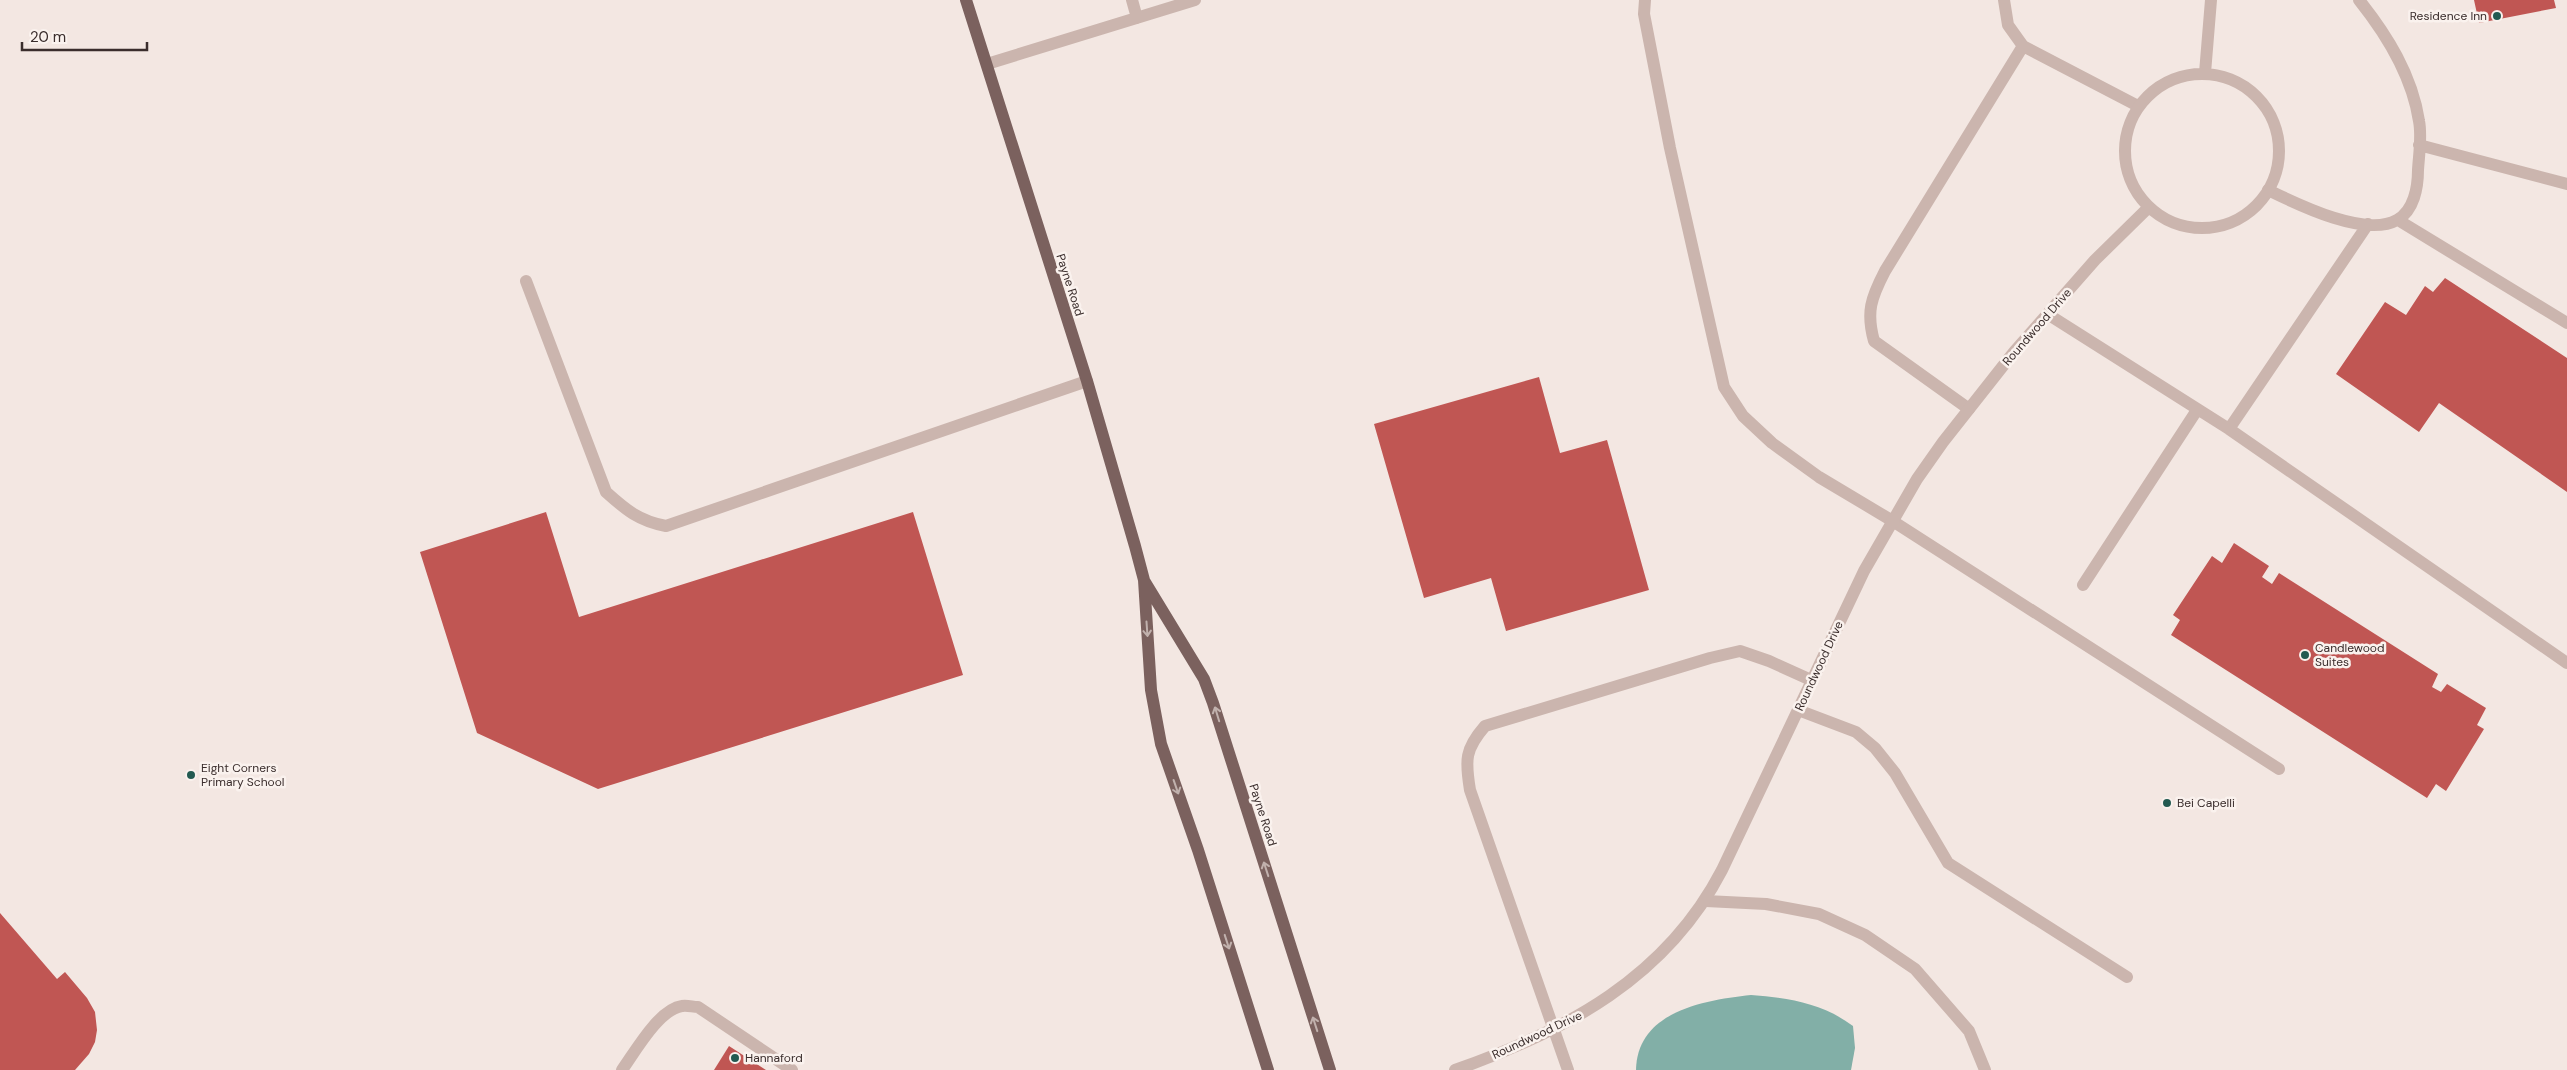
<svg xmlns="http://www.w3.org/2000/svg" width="2567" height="1070" font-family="'DM Sans',sans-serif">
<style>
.water{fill:#82afa7}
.building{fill:#c05653}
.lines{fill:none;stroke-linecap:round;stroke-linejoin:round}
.service{stroke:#cbb5ae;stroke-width:12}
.minor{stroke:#cbb5ae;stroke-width:12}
.primary{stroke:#7b615e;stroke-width:12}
.oneway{stroke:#c1b1ad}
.poi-dot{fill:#235a51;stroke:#faf2ee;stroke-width:2}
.labels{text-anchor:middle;stroke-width:5;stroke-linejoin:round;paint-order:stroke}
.poi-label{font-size:12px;fill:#3a2d2c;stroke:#faf2ee;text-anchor:start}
.street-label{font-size:12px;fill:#3a2d2c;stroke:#faf2ee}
</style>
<rect width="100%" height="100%" fill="#f3e7e2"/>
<!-- water -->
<path class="water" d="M1751,995c38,3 71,8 102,31l2,22 -4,22h-215c1,-59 69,-70 115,-75z"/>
<!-- building -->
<path class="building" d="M2474,0h80l2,8 -77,15z
M2445,278l122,80v134l-128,-89 -20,29 -83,-58 49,-72 21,13 19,-29 8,6z
M1539,377l21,76 47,-13 42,150 -143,41 -15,-53 -67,20 -50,-174z
M546,512l33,105 334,-105 50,163 -365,114 -121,-56 -57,-181z
M2234,543l35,23 -7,11 10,7 7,-11 159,101 -6,13 9,5 6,-8 39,24 -9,17 7,4 -38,62 -10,-7 -9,14 -256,-163 9,-15 -7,-5 39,-59 10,7z
M0,913l57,66 8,-7 22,26 8,14 2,18 -2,12 -6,12 -14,16h-75z
M729,1046l37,24h-52z"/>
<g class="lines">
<!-- service -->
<path class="service" d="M1132,0l5,18
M1645,0l-1,14 26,134 54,239 19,29 29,27 47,34 72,43 388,249
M2004,0l4,25 15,21 115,60
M987,64l208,-64
M2419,145l148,39
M2268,190c29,14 97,48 129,30 17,-9 21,-33 21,-50 1,-16 4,-34 1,-49 -7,-46 -32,-86 -60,-121
M2398,220l169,103
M526,281l80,211c20,18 33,29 60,34l421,-145
M2049,315l180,114 338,234
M1969,409l-95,-68c-8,-29 -3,-43 11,-70l138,-225
M2229,429l139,-205
M2083,585l114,-175
M1798,710l58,22 19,16 20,25 53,90 179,114
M1706,901l60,3 53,10 46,21 50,34 54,62 16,39
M622,1070c13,-18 37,-61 60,-64 5,-1 11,1 16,1l94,63
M1568,1070l-98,-280c-5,-30 -5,-41 15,-64l225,-68 30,-7 29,10 42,19"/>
<!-- minor -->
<path class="minor" d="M2205,73l6,-73
M2125 151a77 77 0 1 1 154 0a77 77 0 1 1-154 0Z
M1455,1070c111,-39 211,-92 267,-200l142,-299 53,-92 26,-37 71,-90 81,-92 54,-53"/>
<!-- primary -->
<path class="primary" d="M966,0l121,381 48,165 9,34 7,110 10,54 37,106 70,220
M1145,582l59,97 9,24 117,367"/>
</g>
<!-- one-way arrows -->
<defs><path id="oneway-shaft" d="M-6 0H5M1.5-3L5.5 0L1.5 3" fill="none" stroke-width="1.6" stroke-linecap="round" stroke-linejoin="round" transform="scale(1.25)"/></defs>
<g class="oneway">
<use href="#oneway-shaft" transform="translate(1147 629) rotate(86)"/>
<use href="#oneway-shaft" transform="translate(1217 714) rotate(-107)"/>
<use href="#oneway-shaft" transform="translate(1176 787) rotate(71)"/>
<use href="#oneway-shaft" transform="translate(1266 869) rotate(-108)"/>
<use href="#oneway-shaft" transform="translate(1227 942) rotate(72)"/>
<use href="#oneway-shaft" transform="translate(1315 1024) rotate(-108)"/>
</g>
<!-- markers -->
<g class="poi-dot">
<circle cx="2497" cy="16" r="5"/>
<circle cx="2305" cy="655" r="5"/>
<circle cx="191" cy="775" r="5"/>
<circle cx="2167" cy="803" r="5"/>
<circle cx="735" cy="1058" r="5"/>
</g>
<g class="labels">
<!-- poi labels -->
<g class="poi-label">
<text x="2487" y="20" text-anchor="end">Residence Inn</text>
<text x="2315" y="652">Candlewood<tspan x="2315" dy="14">Suites</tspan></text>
<text x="201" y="772">Eight Corners<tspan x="201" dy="14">Primary School</tspan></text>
<text x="2177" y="807">Bei Capelli</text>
<text x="745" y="1062">Hannaford</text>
</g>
<!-- street labels -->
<g class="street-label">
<text transform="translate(1070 285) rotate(72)" y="4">Payne Road</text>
<text transform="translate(2037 327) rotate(-49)" y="4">Roundwood Drive</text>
<text transform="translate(1819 666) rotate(-65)" y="4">Roundwood Drive</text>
<text transform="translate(1263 815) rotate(72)" y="4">Payne Road</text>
<text transform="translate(1537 1035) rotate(-25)" y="4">Roundwood Drive</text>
</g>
</g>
<!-- scale -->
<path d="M22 42v8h125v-8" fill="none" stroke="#3a2d2c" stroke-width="2.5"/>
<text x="30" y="42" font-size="15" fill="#3a2d2c" stroke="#faf2ee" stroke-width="4" paint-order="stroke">20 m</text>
</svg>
